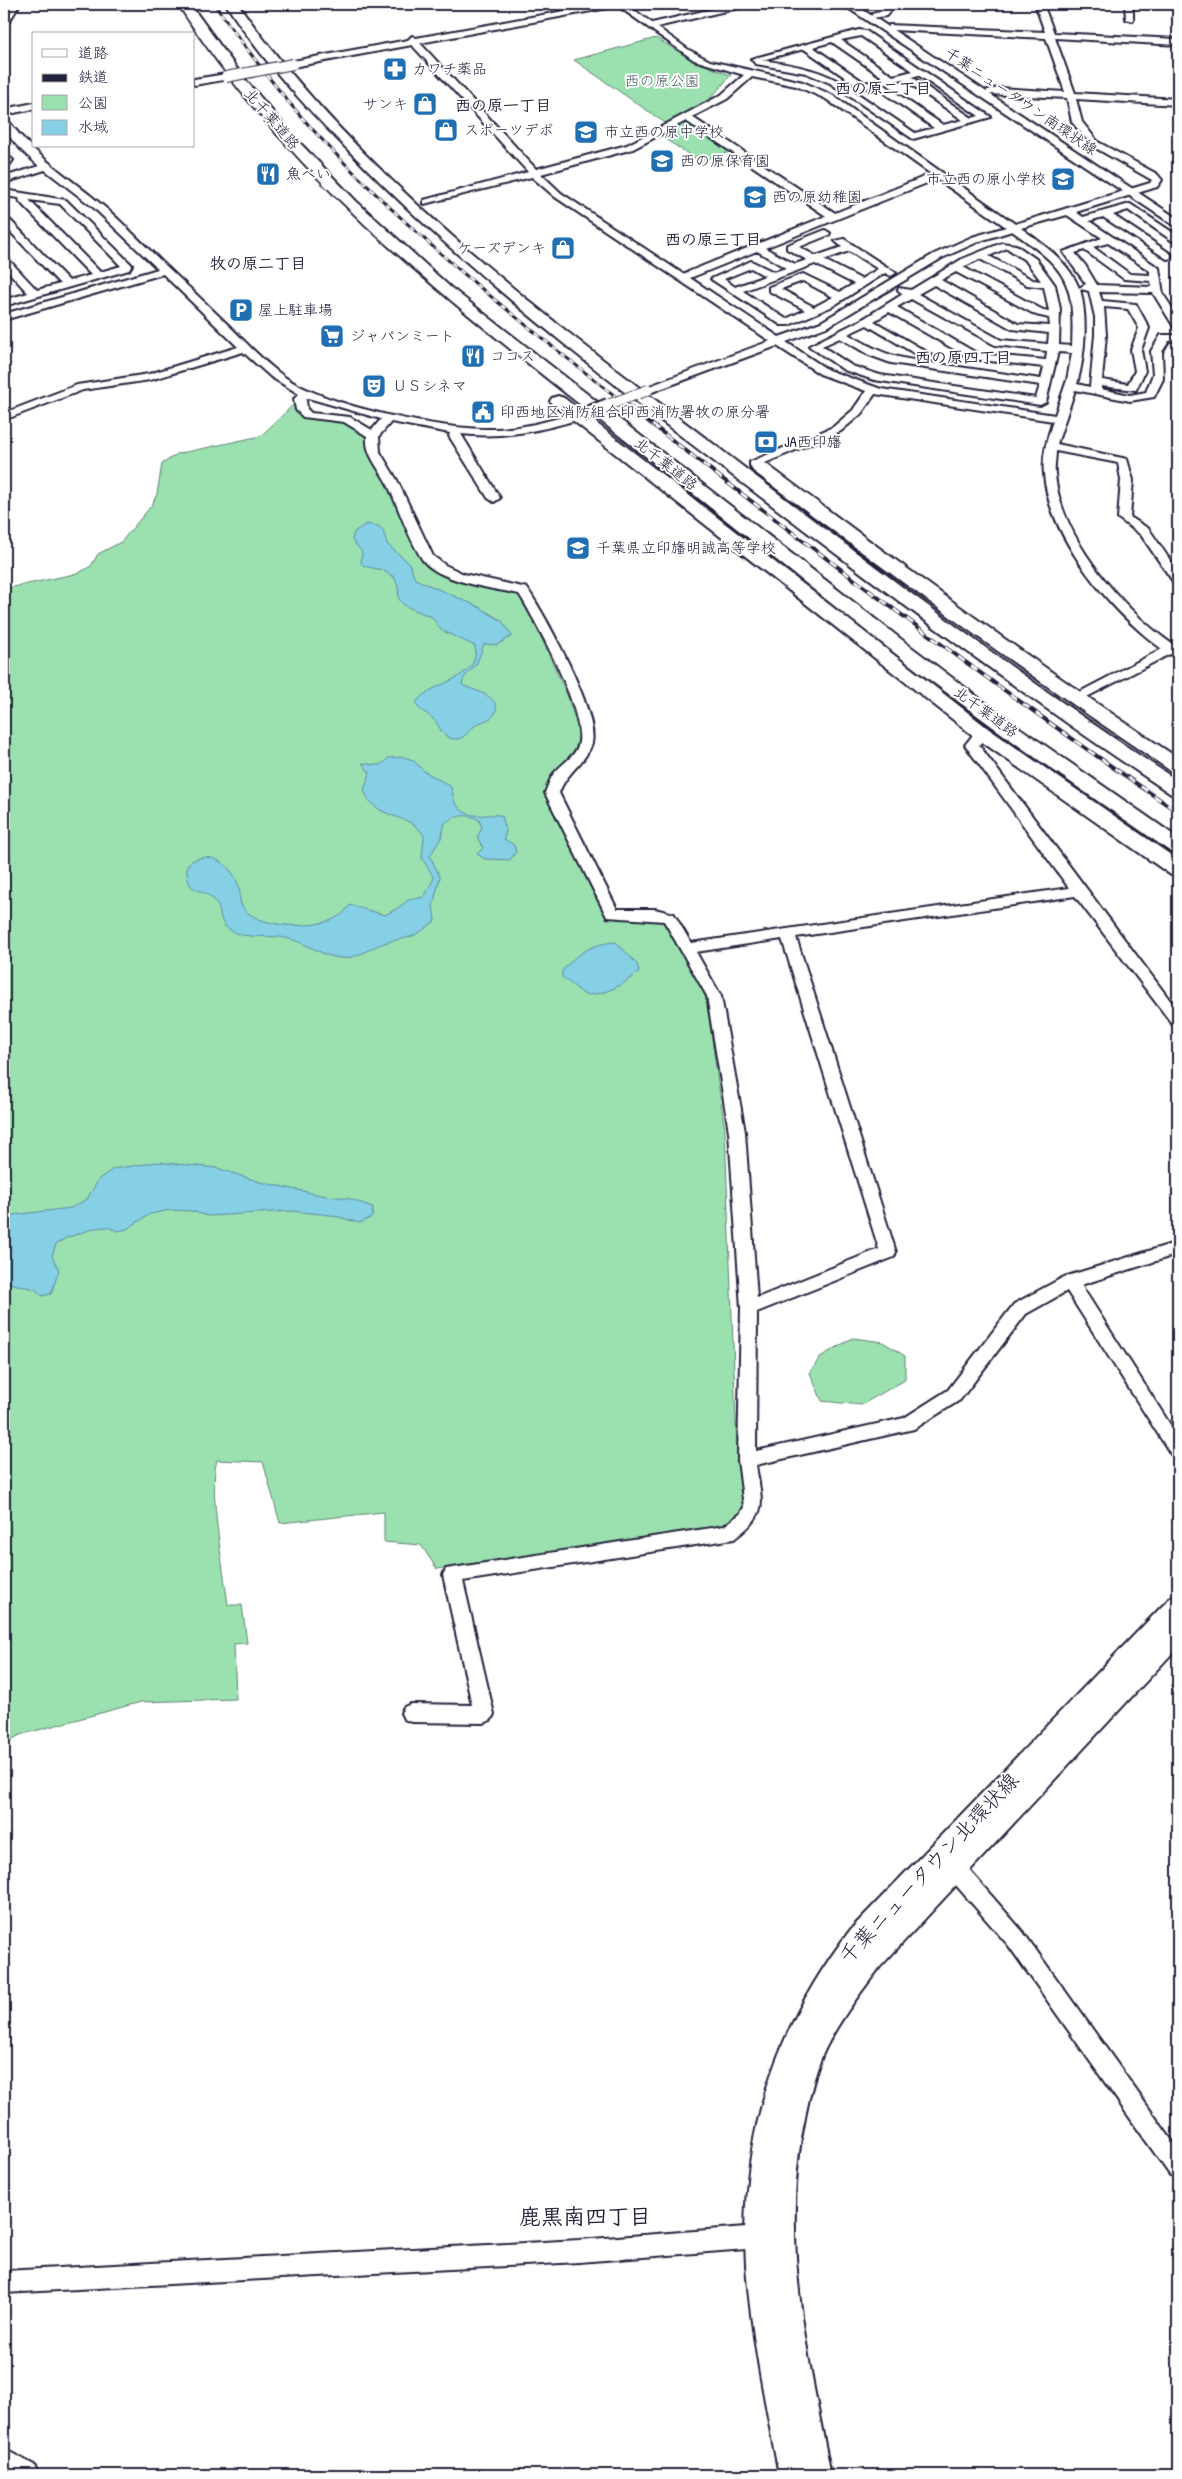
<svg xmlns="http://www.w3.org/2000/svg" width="1182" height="2479" font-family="'Patrick Hand','Klee One',sans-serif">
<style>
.green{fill:#9be1af;stroke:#5e8275}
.water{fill:#85d0e5;stroke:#5d8aa1}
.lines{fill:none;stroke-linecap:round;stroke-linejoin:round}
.minor-casing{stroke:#22223b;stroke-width:4}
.major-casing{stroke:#22223b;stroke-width:4}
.highway-casing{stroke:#22223b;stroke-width:4}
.minor{fill:#fff;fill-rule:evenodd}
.major{fill:#fff;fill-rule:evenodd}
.highway{fill:#fff;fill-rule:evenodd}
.rail-far1-casing{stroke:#22223b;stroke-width:3}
.rail-casing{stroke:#22223b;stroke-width:4}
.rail-far1{stroke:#fff;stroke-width:2;stroke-dasharray:5.5;stroke-linecap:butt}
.rail{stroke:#fff;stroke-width:2.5;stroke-dasharray:8;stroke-linecap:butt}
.minor-bridge-far1-casing{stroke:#22223b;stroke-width:12;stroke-linecap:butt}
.minor-bridge-casing{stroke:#22223b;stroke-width:16;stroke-linecap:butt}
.minor-bridge-far1{stroke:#fff;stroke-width:10}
.minor-bridge{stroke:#fff;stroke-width:12}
.labels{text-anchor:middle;stroke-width:4;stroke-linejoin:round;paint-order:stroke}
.far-poi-label{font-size:15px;fill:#22223b;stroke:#fff;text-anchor:start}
.far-park-label{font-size:15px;fill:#465b5e;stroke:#fff}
.far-street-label{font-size:15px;fill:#22223b;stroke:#fff}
.far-neighbourhood-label{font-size:16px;font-weight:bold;fill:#22223b;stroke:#fff}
.near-street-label{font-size:21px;fill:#22223b;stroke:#fff}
.near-neighbourhood-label{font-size:22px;font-weight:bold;fill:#22223b;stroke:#fff}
</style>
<rect width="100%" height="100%" fill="#fff"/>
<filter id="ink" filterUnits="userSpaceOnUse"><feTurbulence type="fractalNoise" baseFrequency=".02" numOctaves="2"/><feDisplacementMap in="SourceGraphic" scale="10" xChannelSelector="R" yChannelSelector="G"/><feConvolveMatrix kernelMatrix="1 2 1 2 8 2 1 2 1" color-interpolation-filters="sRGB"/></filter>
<g filter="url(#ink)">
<!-- green -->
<path class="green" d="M656,38c25,16 47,28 75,37l-21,24 -42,26 -94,-65z
M682,124h7l41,28 -31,9 -37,-24z
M296,402l7,14c14,5 28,2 43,6 10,3 13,12 22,15l66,130 82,24 7,6 44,98 13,41 -5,17 -23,20 -6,11 -1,11 62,122 57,4 42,76 19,134 12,318 10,56 -7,9 -19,14 -284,41 -16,-24 -37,-3v-30l-104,11 -17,-61 -46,-2c-9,28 7,112 11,145h14l5,38 -13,1 2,55 -95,3 -121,33 -16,9v-1155l75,-16 12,-7 7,-12 23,-12 31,-37 5,-11 5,-30 15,-10 84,-18z
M853,1338l30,4 22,14v24l-44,25 -39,-4 -12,-28 10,-16z"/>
<!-- water -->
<path class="water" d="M366,524l12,2 5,4 4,14 22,19 6,16 64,28 23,14 10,15 -15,9 -13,-1 -7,19 -13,15 -2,6 2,2c10,4 30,9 32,20 3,13 -13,14 -20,19 -9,6 -13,18 -26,13 -9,-3 -11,-14 -18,-20 -6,-6 -14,-7 -16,-15 11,-21 66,-22 59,-57l-34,-16 -9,-13 -27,-11 -6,-7 -1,-13 -4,-9 -12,-7 -18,-4 -3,-3 1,-11 -10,-12 2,-8z
M404,757l9,3 11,11 26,15c4,7 2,14 7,19 13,18 33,6 45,11l4,14 -2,9 10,6 2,7 -6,8 -25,-1 -8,-5 6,-6 -6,-11 5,-9 -3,-8c-11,-7 -24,-5 -34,3l-4,15 -11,18 10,21 -7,29 2,15c-8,6 -16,13 -25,16 -9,3 -18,3 -26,6 -18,6 -29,19 -50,14 -17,-4 -31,-16 -49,-19 -19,-4 -43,3 -59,-11 -8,-8 -4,-19 -12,-27 -16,-16 -28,-3 -27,-35 18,-18 44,-2 51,19 4,9 -1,17 6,25 17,20 74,21 95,7 5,-2 7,-7 11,-11l35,10 13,-7 10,-8 16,-3 10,-19 -12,-20 2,-22c-14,-25 -49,-14 -60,-46l6,-17 -8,-10c12,1 18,6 26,-5z
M616,942l21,22 2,8c-18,14 -31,22 -54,23l-23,-18v-6c14,-17 31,-28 54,-29z
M157,1162l60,6 43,14 66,14 21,2 26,9 -1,10 -12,6 -29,-8 -40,-4 -83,5 -17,-5 -20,-1 -21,4 -23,15 -9,2 -11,-4 -12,1 -29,10 -10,6 -4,12 7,14 -8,24 -9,2 -7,-7 -31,-7v-66l67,-8 16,-9 12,-20 14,-10z"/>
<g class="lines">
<!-- minor casing -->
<g class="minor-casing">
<path id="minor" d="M12,4h8l-13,21 -3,1v-9z
M603,4h23l26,19 82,-19h14l-1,2 -90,21 32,23 21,11 93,21 29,13 183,129 135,-41 2,-3 -60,-34 -20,-24 -5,-24 -80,-4v-4l12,-2 66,4 -19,-54 -154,-8 -3,-1v-4l156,7 -10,-28h8l11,29 124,6v6l-123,-7 20,55 103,6v6l-102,-6 6,23 16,20 59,32 5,6 -5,7 -81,25 7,5 47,-13 48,32v7l-4,-1 -46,-32 -15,5 58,39v4l-4,1 -64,-42 -14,4 70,47 4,26 15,23v11l-4,-1 -21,-34 -54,-1 3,9 34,3 13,24 -8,22 4,21 -9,19 -35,-4v3l29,6 16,-3 7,-18 -2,-23 10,-16h17v6h-9l-7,11 1,27 -9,18 -24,4 -55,-11 -18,54 70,15 6,21 -3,37 19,12 29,43v12l-4,-1 -33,-48 -23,-17 3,-38 -3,-17 -62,-12c0,7 -2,15 -1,23 5,63 67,135 117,170l6,-1v15l-8,-4 -91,47h-10l-1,-3 94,-49c-51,-37 -113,-111 -118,-175 -2,-18 3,-36 9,-53l-178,-27 -14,20 -20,17 -83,35h-8v-4l83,-35 20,-17 13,-19 -46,-17 -43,-28 -125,46h-8v-4l126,-47 -215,-144 -23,-20 -108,27v-4l104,-28 -116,-127 -119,22 -4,-3 4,-3 115,-21 4,-4 4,2zM618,6l76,54 50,15 -23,20 -94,50 -91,24 -116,-126zM752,77l44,9 30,13 105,75 -96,39 -143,-96 35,-18zM686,121l140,95 -143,58 -122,-81 -20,-19 92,-25zM937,179l69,48 -34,10 -38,17 -113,68 -42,15 -89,-59 67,-27 29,17 -12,4 -23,-11 -40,18 70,46h8l44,-19 52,-33 6,3 5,-3 -52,-34 -9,2 7,6 -26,9 -17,-9 30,-12 1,-2 -5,-3 -38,15v4l20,11 -12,4 -30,-16zM1067,215l35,23 -39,14 23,32 -7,4c-11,-27 -35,-43 -58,-60zM1012,231c54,38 63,49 60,115l-13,-1 1,-36 -5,-24 -19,-26 -20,-14 -14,-2 -40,16 -51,31 -12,-2 -1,2 5,4 -40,25 -54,27 35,24 30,10 166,25 6,-3 12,-50 14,1 -5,27 -12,35 -174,-26 -53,-19 -42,-28 43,-16 113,-68 38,-17zM1108,243l42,28v4l-20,-1 -37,-27zM1007,248l19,13 15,20 -8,-1 -44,-24zM1084,250l40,29 27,2 1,6 -55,-2 -12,-20 -10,-12zM849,251l29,18 -17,10 -37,-19zM980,259l47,26 17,2 5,24 -6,-1 -80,-43zM815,264l39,20 -14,8 -37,-18 -34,13v4l36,19 -19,9 -43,-28zM751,268l14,8 -30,11 -11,-8zM956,272l80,43 13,3 1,8 -32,-2 -77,-44zM803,281l30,16 -19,10 -33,-18zM934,285l78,44 37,4 -1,11 -47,-4 -83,-46zM1080,289l9,2 6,26v18l-5,52 -13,-3c8,-28 11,-66 3,-95zM911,299l84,46 52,6 -1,9 -68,-6 -81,-47zM1104,307l24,2 11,19 -8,22 4,21 -7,13 -26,-4 4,-45zM889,312l82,47 73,8 -3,12 -109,-16v-8l-58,-34zM867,325l55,33 -1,3c-32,-4 -45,-11 -73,-27zM840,338l29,17 22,8 149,22 -4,13 -156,-23 -28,-9 -30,-20z
M888,4h9l-11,12 -14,2v-4l8,-2z
M1125,4h8v17l-7,-2z
M859,30l7,1 125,86 -78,22 -83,-56 -24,-10 -50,-9 -5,-5zM861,36l52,35 -20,5 -52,-36zM832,42l52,36 -19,5 -52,-36zM804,49l52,36 -8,2c-26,-18 -55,-22 -86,-27zM918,75l61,41 -7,2 -60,-41zM903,79l60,41 -20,5 -60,-41zM874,86l60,42 -19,5 -61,-42z
M226,74l3,1v4l-35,6v-6z
M34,103v6l-30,6v-6z
M4,118l3,1c31,43 76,66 114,103 34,34 69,66 104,100 20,19 38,40 61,56 43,29 159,53 211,51 30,-1 56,-10 85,-17l4,1v4c-41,13 -82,22 -125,17l39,64 -6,4 -6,-4 -39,-62 1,-3 -59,-11 -12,14 1,16 17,28 36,76 12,9 19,9 63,14c18,27 72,124 65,155 -6,20 -26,29 -33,50l58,116h38l19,5 17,29 378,-55 -104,-143 12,-15h10l2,3 -10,12 199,266v15l-5,-1 -98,-129 -279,41 100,315 -2,5 -137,55 -1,139 148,-33 44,-28 66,-86 50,-27 114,-35v12l-97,31 97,152v21l-6,-2 -105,-165 -41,23 -66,86 -46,29 -158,36c6,40 13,47 -22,74l-271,42 31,133 -3,6 -7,3 -73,-1 -7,-3 -3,-6 3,-6 7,-3 61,1 -29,-130 3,-6 278,-43 16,-12 4,-7 -6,-47 3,-152 -12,-176 -22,-136 -43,-75 -57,-4 -62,-124c3,-7 5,-15 10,-21 8,-9 19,-15 23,-26 10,-29 -38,-116 -54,-144l-5,-8c-27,-6 -81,-12 -97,-35 -14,-22 -23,-50 -34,-74 -8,-16 -23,-30 -21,-49l-23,-14 -41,-5 -7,-7 -2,-11 5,-5 -28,-17 -28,-25 -93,28 -67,10 -79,30v-7l73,-28 72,-11 89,-27 -75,-73 -159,46v-6l154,-45 -65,-62 -48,-37 -41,13v-6l35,-11c-13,-12 -36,-29 -35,-48zM308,398l73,21 -9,11 -22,-13 -39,-4 -4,-4 -1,-9zM782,939l97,310 -122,49 -12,-166 -24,-136 -25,-44z
M4,153l9,7 -6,8 -3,1z
M4,190l62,10 66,65 -3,5 -125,36v-6l24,-7 -24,-26v-9l4,1 29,31 23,-6 -56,-59v-8l4,1 61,63 22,-6 -71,-73 -1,-4 -15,-2zM29,200l31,4 61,62 -21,6z
M948,1851l7,3 68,78 155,217v29l-8,-3 -161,-229 -68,-78 -3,-7 3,-7z
M759,2226l8,3 3,8 -3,8 -8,3 -180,14 -575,31v-22l575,-31z"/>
</g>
<!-- major casing -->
<g class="major-casing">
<path id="major" d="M842,4h12l324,215v9z
M1178,1595v52l-298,320c-21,28 -44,57 -58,89 -8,20 -13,41 -17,62 -26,120 3,239 26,357h-52c-13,-69 -28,-139 -33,-210 -7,-126 28,-236 105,-336l319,-331z
M4,2449l30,16 5,10h-35z"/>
</g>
<!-- highway casing -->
<g class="highway-casing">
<path id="highway" d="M178,4h12l53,73 54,63 59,61 94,86 456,356 101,76 171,119v16l-7,-2c-59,-42 -120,-82 -178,-125 -119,-87 -233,-181 -349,-272 -170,-135 -348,-265 -466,-451z
M226,4h12c122,175 313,317 482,445 150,115 300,228 458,332v15l-7,-2c-164,-109 -320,-228 -477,-348 -118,-91 -236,-184 -340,-290 -46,-47 -94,-97 -128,-152z
M558,396l6,2 425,331 189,131v17l-7,-2 -196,-138 -423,-333 -2,-3 2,-3z
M759,462l6,1c136,102 272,202 413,295v15l-7,-2c-143,-95 -280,-197 -418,-300l-2,-4 2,-4z"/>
</g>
<!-- minor -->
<use href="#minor" class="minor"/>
<!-- major -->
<use href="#major" class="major"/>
<!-- highway -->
<use href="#highway" class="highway"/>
<!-- rail-far1 casing -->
<g class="rail-far1-casing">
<path id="rail-far1" d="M214,4c32,44 64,88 101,128 94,102 204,189 313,274"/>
</g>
<!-- rail casing -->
<g class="rail-casing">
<path id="rail" d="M627,405c180,140 362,279 551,407"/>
</g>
<!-- rail-far1 -->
<use href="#rail-far1" class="rail-far1"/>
<!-- rail -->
<use href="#rail" class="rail"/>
<!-- minor-bridge-far1 casing -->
<g class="minor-bridge-far1-casing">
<path id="minor-bridge-far1" d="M226,77l67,-13
M605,406l43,-16"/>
</g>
<!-- minor-bridge casing -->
<g class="minor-bridge-casing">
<path id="minor-bridge" d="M582,415l26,-10"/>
</g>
<!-- minor-bridge-far1 -->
<use href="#minor-bridge-far1" class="minor-bridge-far1"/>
<!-- minor-bridge -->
<use href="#minor-bridge" class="minor-bridge"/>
</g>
</g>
<!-- icons -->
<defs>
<g id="pharmacy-square" transform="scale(1.25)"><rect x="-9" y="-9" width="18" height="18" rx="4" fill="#1f6fb2" stroke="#fff"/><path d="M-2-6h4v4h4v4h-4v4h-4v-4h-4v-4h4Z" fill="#fff"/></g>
<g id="shop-square" transform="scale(1.25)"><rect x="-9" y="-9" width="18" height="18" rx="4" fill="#1f6fb2" stroke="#fff"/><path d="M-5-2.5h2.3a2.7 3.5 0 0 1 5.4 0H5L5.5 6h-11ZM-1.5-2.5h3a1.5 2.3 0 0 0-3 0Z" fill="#fff"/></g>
<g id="school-square" transform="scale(1.25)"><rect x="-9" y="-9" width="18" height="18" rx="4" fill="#1f6fb2" stroke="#fff"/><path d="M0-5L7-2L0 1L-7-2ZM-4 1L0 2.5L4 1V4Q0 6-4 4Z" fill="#fff"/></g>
<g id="restaurant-square" transform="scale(1.25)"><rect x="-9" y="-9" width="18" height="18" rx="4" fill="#1f6fb2" stroke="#fff"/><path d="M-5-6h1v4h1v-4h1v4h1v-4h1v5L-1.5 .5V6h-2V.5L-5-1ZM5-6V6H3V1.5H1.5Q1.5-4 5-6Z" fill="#fff"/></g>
<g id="parking-square" transform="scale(1.25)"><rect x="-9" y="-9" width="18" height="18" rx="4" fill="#1f6fb2" stroke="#fff"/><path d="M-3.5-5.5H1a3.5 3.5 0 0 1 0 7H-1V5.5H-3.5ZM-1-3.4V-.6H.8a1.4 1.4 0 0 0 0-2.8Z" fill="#fff"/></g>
<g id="supermarket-square" transform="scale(1.25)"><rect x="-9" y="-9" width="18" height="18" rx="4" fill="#1f6fb2" stroke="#fff"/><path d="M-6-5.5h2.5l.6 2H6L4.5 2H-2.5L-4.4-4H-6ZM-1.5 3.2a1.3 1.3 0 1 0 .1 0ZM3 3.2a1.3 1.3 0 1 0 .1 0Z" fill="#fff"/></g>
<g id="theatre-square" transform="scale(1.25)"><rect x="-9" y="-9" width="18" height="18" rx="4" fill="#1f6fb2" stroke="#fff"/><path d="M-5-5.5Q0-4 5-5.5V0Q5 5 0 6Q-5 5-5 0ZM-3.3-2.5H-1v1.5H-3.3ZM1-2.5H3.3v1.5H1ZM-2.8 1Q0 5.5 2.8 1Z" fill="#fff"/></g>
<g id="civic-square" transform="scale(1.25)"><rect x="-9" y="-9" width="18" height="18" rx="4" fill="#1f6fb2" stroke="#fff"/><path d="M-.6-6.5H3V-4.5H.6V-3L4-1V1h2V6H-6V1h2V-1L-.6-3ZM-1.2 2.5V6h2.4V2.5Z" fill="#fff"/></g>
<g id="bank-square" transform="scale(1.25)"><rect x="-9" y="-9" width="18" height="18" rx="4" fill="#1f6fb2" stroke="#fff"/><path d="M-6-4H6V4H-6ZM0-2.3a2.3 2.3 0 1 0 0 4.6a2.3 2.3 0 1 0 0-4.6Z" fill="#fff"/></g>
</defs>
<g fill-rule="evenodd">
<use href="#pharmacy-square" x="395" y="69"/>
<use href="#shop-square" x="425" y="104"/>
<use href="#shop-square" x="446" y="130"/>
<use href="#school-square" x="586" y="132"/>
<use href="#school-square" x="662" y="161"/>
<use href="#restaurant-square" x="268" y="174"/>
<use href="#school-square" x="1063" y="179"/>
<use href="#school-square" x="755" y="197"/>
<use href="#shop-square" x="563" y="248"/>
<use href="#parking-square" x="241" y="310"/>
<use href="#supermarket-square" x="332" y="336"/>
<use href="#restaurant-square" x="473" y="356"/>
<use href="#theatre-square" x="374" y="386"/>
<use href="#civic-square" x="483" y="412"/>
<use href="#bank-square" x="766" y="442"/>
<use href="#school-square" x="578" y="548"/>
</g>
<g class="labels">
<!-- far-poi labels -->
<g class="far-poi-label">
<text x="412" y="74">カワチ薬品</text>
<text x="408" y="109" text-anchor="end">サンキ</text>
<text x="464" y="135">スポーツデポ</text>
<text x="604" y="137">市立西の原中学校</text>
<text x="680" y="166">西の原保育園</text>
<text x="286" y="179">魚べい</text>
<text x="1046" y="184" text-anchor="end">市立西の原小学校</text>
<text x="772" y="202">西の原幼稚園</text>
<text x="546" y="253" text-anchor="end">ケーズデンキ</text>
<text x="258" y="315">屋上駐車場</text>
<text x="350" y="341">ジャパンミート</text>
<text x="490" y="361">ココス</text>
<text x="392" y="391">ＵＳシネマ</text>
<text x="500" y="417">印西地区消防組合印西消防署牧の原分署</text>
<text x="784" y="447">JA西印旛</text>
<text x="596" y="553">千葉県立印旛明誠高等学校</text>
</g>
<!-- far-park labels -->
<g class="far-park-label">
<text x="662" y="86">西の原公園</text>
</g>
<!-- far-street labels -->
<g class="far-street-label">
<text transform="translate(1021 101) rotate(34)" y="5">千葉ニュータウン南環状線</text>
<text transform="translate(272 119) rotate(49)" y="5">北千葉道路</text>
<text transform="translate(666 464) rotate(38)" y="5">北千葉道路</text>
<text transform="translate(986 712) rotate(36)" y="5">北千葉道路</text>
</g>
<!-- far-neighbourhood labels -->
<g class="far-neighbourhood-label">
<text x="883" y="94">西の原二丁目</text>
<text x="503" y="111">西の原一丁目</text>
<text x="713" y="245">西の原三丁目</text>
<text x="258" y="269">牧の原二丁目</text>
<text x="963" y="363">西の原四丁目</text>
</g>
<!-- near-street labels -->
<g class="near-street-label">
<text transform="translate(929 1868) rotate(-47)" y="7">千葉ニュータウン北環状線</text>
</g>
<!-- near-neighbourhood labels -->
<g class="near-neighbourhood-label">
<text x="585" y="2224">鹿黒南四丁目</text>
</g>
</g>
<!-- margin -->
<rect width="1182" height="2479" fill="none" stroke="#fff" stroke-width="20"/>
<rect x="10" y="10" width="1162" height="2459" fill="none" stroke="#22223b" stroke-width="2" filter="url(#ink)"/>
<!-- legend -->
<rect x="32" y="32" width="162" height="115" fill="#ffffff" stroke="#a7a7b1"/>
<rect x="42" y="49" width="25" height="8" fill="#ffffff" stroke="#a7a7b1"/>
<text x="78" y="58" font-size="15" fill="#22223b">道路</text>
<rect x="42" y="74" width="25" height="8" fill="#22223b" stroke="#a7a7b1"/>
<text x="78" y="82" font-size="15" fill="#22223b">鉄道</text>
<rect x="42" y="95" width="25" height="15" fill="#9be1af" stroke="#a7a7b1"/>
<text x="78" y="108" font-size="15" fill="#22223b">公園</text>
<rect x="42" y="120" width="25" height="15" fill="#85d0e5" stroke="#a7a7b1"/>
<text x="78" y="132" font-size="15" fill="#22223b">水域</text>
</svg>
